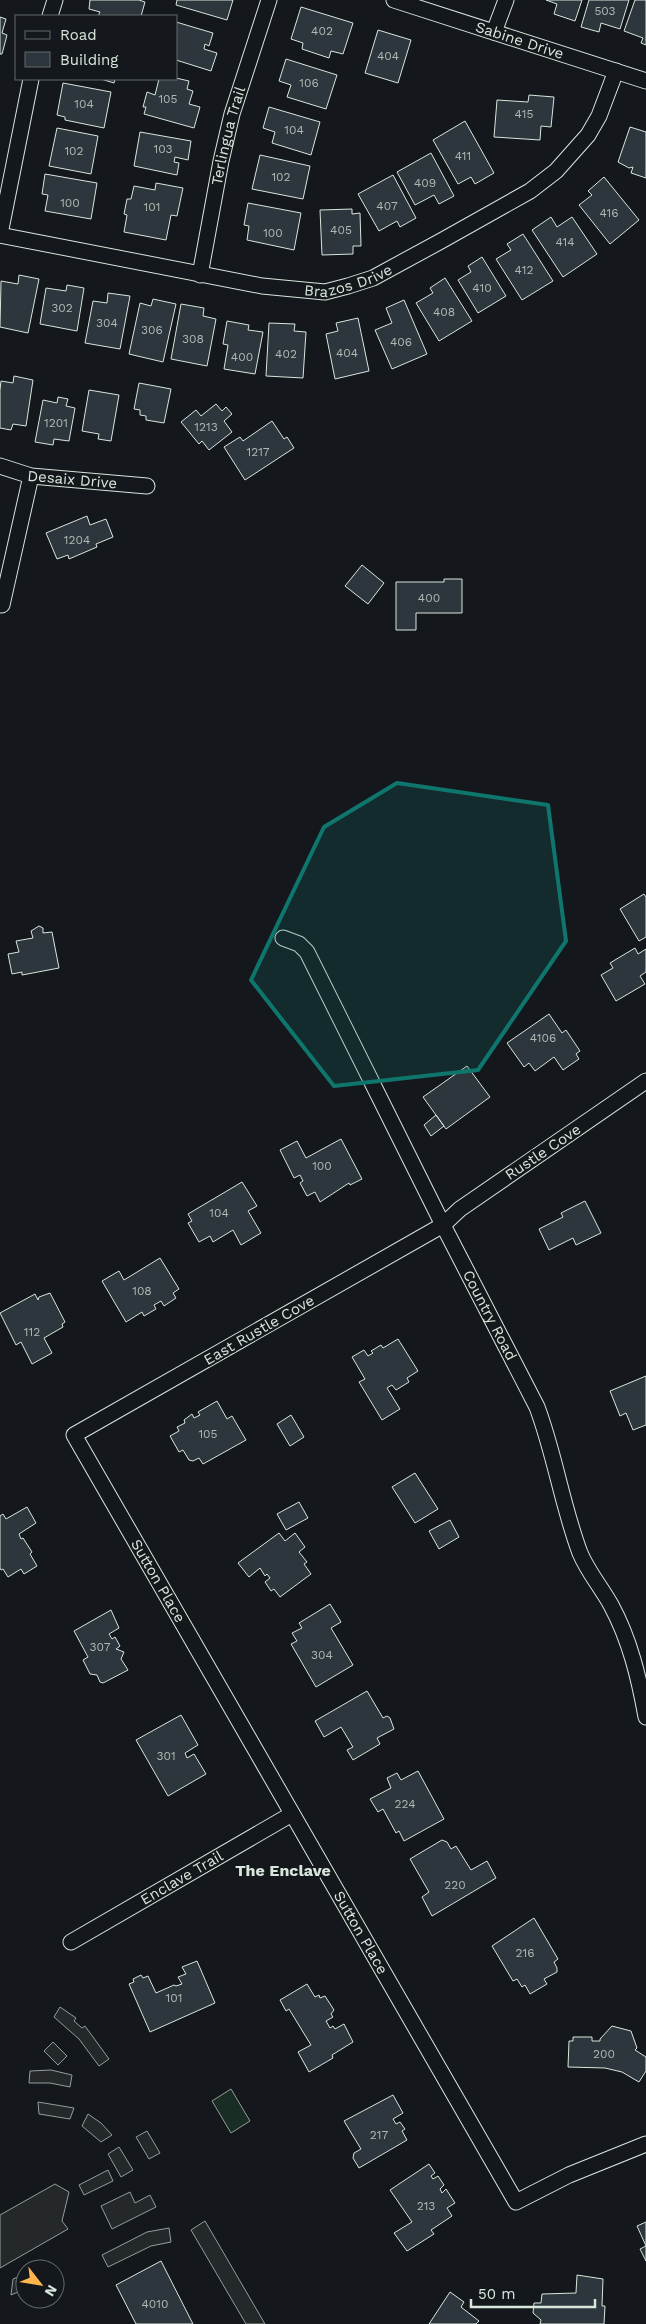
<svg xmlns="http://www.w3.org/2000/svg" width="646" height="2324" font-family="'Work Sans',sans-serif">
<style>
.green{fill:#1a2d24;stroke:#939e99}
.parking{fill:#24282b;stroke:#939e99}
.building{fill:#2c363c;stroke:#d8e6dc}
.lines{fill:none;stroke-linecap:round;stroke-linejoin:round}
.street-casing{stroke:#d8e6dc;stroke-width:17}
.street{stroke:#14181c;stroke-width:15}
.marked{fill:#0f766e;fill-opacity:0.2;stroke:#0f766e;stroke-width:4;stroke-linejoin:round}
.labels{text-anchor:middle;stroke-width:4;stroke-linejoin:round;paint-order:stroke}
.number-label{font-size:12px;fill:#adbab4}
.street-label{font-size:15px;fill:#d8e6dc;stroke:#14181c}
.neighbourhood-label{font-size:16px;font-weight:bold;fill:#d8e6dc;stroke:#14181c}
</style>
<rect width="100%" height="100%" fill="#14181c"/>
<!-- green -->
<path class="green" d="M231,2089l19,32 -19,12 -19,-32z"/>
<!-- parking -->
<path class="parking" d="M60,2007l16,11 -2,3 8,7 3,-2 24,33 -10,7 -20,-27 -25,-22z
M53,2042l14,14 -9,9 -14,-14z
M51,2070l21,5 -2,12 -20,-4h-21l1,-12z
M38,2102l36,6 -4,11 -31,-5z
M88,2114l13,9 11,12 -11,7 -19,-16z
M147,2131l13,22 -11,6 -13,-22z
M119,2147l14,23 -12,7 -13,-23z
M108,2170l5,11 -29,14 -5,-10z
M55,2184l14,8 -7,29 6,8 -68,39v-53z
M130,2192l5,11 15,-8 6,12 -44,22 -11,-23z
M205,2221l60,103h-19l-55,-94z
M169,2228l2,14 -20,4 -43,21 -6,-12 45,-23z
M25,2274v15l-14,6 2,-16z"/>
<!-- building -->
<path class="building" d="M90,0h49l6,2 -4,14h-43l2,-4 -11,-3z
M177,0h56l-6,20 -51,-15z
M546,0h36l-7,21 -21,-7 3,-10z
M589,0h40l-9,29 -19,-6 -2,9 -18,-5z
M635,0h11v45l-5,-2 2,-5 -19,-7z
M301,7l52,16 -10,31 -12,-3 -2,7 -27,-9 1,-6 -12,-4z
M0,17l6,2 -4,14 5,2 -5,19h-2z
M176,22l37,11 -4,13 -4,-2 -1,5 13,4 -6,18 -35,-11z
M378,30l33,10 -13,43 -33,-10z
M286,59l51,16 -11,34 -39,-12 4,-12 -12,-4z
M176,78l13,3 -2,8 6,2 -4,13 11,3 -6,21 -50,-14 2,-7h-3l4,-15 8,3 4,-16z
M101,79h14l-1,4z
M63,83l48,9 -7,36 -39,-8v-3l-8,-2z
M529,95l25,2 -3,30 -10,-1 -1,14 -46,-3 3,-37 31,2z
M269,107l51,15 -9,33 -39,-12 3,-11 -12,-4z
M465,121l29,52 -19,11 -4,-7 -13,7 -25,-44z
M630,127l16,5v46l-15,-5 2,-6 -4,1 -11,-6z
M57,128l41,8 -7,38 -42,-8z
M140,132l51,9 -3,19 -13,-3 -1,5 5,1 -2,12 -43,-9z
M431,153l23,43 -15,8 -5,-9 -19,10 -18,-33z
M260,155l50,11 -7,33 -51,-10z
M45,174l52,9 -6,36 -46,-8 3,-16 -6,-1z
M393,175l23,43 -16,9 -3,-6 -18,10 -21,-37z
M604,177l35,43 -29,24 -31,-39 13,-10 -4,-4z
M156,183l27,5 -6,28 -6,-1 -5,25 -42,-8 3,-17 -3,-1 3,-15h4l3,-13 21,4z
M248,203l53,10 -7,37 -47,-10 2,-14 -5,-1z
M352,209v5l8,-1 1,33h-8v8l-31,1 -2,-45z
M551,217l6,10 15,-10 25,37 -34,23 -31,-47z
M523,234l30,47 -31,19 -26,-41 15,-9 -4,-6z
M482,257l24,39 -28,17 -20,-33 13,-8 -3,-6z
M19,275l20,4 -11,54 -28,-6 1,-46 17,3z
M445,278l27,43 -33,20 -23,-38 17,-10 -3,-5z
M67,285l17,3 -7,43 -37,-7 6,-36 20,3z
M108,293l22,3 -10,53 -35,-6 8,-42 14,2z
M153,299l23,5 -13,58 -34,-8 11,-51 11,3z
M404,300l23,54 -35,15 -17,-39 17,-7 -6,-15z
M181,304l23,4 -1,8 13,3 -9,47 -36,-7z
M358,318l11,53 -34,8 -9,-45 12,-3 -2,-8z
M227,321l22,4 -1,5 15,2 -8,42 -31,-5 4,-24 -5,-1z
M269,323l26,1 -1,7 12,1 -3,46 -37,-2z
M14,376l19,4 -7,46 -13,-2 -2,6 -11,-2v-38l1,-9 12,2z
M139,383l32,6 -7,34 -18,-3v-4l-6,-1v-5l-6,-1z
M89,390l30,5 -8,46 -13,-2 1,-5 -17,-3z
M58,397l10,2 -2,7 9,2 -6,33 -15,-2 -1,6 -18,-3 8,-42 14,3z
M216,404l6,7 4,-4 6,7 -8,7 8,11 -23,18 -7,-9 -3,3 -18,-22 15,-12 5,6z
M272,421l12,18 3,-2 7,11 -49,32 -21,-33 16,-10 3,4z
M87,516l3,9 16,-6 7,18 -17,7 1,3 -28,12 -1,-4 -11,4 -11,-26z
M362,565l22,18 -16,21 -23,-18z
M444,579h18v34h-46v17h-20v-48h48z
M644,894l2,3v40l-7,4 -19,-32z
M39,926l4,2v5l9,-1 7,36 -37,7v-3l-10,2 -4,-20 11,-2 -3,-11 17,-3 -2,-7z
M635,948l3,6 8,-5v23l-6,4 5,8 -29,17 -15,-26 12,-7 -3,-5z
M549,1014l13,19 4,-3 14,21 -4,3 3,5 -16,11 -9,-13 -19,14 -6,-8 -5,4 -17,-24z
M467,1066l23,31 -44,32 -23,-32z
M436,1115l8,11 -13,10 -7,-11z
M341,1139l21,40 -12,6 -1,-2 -29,19 -5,-10 -8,4 -7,-13 3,-2 -3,-6 -6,3 -14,-28 17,-9 9,17z
M242,1182l15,24 -9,5 13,22 -20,12 -8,-15 -20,12 -3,-6 -11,6 -11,-19 4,-2 -4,-7z
M585,1201l16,32 -25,12 -3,-7 -24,12 -10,-21 24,-12 -2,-4z
M160,1258l19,31 -6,4 3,5 -12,8 -3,-5 -7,4 2,4 -12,7 -2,-4 -16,10 -24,-41 17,-10 5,9z
M50,1293l15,29 -3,2 1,3 -19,11 8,15 -20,11 -11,-22 -5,3 -16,-32 35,-19 3,6 1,-3z
M398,1339l20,32 -11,7 2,4 -13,8 -4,-5 -5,3 13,21 -18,11 -23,-38 6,-3 -13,-22 12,-7 4,6 5,-3 -2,-2 10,-6 2,3z
M646,1376v49l-13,5 -7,-17 -6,3 -10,-25z
M217,1401l10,18 5,-3 14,24 -43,24 -4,-6 -6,3 -4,-1 -6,-10 -4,2 -9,-16 9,-5 -2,-4 8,-4 -1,-3 8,-6 2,4 6,-3 -2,-3z
M291,1415l13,22 -14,9 -13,-22z
M415,1473l23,36 -23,14 -23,-36z
M299,1502l9,16 -22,12 -9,-16z
M27,1507l9,16 -17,11 2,5 2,-1 9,14 -2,2 7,12 -13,8 -3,-5 -13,8 -5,-8 -2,1 -1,-2v-52l3,-2 3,5z
M450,1520l9,17 -20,12 -10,-18z
M279,1533l6,8 10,-8 10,14 -6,5 8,10 -3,2 7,10 -31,23 -6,-8 -3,2 -6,-9 5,-4 -3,-4 -2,2 -5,-8 -11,9 -11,-14z
M330,1604l11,18 -10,6 22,37 -37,22 -25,-43 6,-3 -5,-8 10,-5 -3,-5z
M111,1610l8,18 -10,6 3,5 3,-2 5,9 -4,3 8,3 -3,7 7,11 -25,13 -3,-1 -3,-7 -7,-1 -7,-14 5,-3 -14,-26z
M367,1691l16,27 4,-2 3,2 4,11 -17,9 3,6 -27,16 -6,-10 6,-3 -12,-20 -17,10 -9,-16z
M181,1715l17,30 -13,8 2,5 7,-4 12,20 -38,22 -32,-56z
M418,1771l26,48 -40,22 -5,-10 -3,2 -13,-24 -5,3 -8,-13 21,-11 -4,-10 10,-5 4,7z
M442,1840l5,2 4,7 5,-3 15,24 16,-9 9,17 -64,38 -10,-19 7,-5 -19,-33z
M534,1918l24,41 -4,3 3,6v4l-13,7 3,5 -17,10 -5,-9 -3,2 -5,-8 -4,2 -21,-35z
M197,1961l18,42 -65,29 -21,-48 5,-2 -1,-3 8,-4 2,3 5,-2 8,17 18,-8 2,1 6,-2 -4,-7 8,-3 -4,-7z
M307,1984l8,13 4,-2 1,3 5,-2 9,14 -3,4 2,3 -7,4 4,7 3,-2 2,3 9,-5 9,18 -21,13 1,3 -24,14 -11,-20 13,-7 -22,-36 -3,2 -6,-11z
M612,2026l19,5 6,17 -2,2 11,7v14l-7,11 -17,-10 -17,-4 -37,-1 1,-26h4v-4h19v4h8v-2z
M393,2095l10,18 -10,6 3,5 4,-2 5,7 -3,2 5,9 -48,28 -6,-10 1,-5 7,-4 -17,-28z
M429,2164l6,9 -4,3 2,3 5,-3 6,9 -4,4 2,4 4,-4 9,14 -8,5 5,8 -21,14 3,4 -27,17 -13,-18 18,-11 -22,-32z
M646,2222v24l-9,-20z
M646,2246v15l-6,-12z
M161,2261l32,63h-57l-20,-39z
M577,2275l26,4 -1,27h3l-1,18h-64l1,-4 -8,-7 1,-10h7l1,-9 34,-1z
M450,2292l14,10 -3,5 18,14 -3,3h-47z"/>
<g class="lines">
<!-- street casing -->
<g class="street-casing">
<g id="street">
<path id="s1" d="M394,0l252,81"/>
<path d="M50,16l5,-16"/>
<path d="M494,32l12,-32"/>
<path d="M0,234l31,-155"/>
<path id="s2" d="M0,235l262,51 63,6 23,-6 25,-8 68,-37 89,-50 26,-20 32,-36 11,-19 17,-45"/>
<path id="s3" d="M200,275l21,-114 11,-47 37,-114"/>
<path id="s4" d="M0,466l31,10 116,10"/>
<path d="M0,604l2,1 29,-129"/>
<path id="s5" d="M283,938l16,6 8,8 136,273 94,182c18,48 25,98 43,146 8,19 21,34 31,52 19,35 28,73 35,112"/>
<path id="s6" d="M646,1081l-186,128 -17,16 -369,210 442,767 53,-27 77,-31"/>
<path id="s7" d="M71,1942l221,-128"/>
</g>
</g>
<!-- street -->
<use href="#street" class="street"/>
</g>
<!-- marked area -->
<path class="marked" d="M397,783l151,22 18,136 -88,129 -144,16 -83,-106 73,-153z"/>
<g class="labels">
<!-- number labels -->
<g class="number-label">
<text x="605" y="15">503</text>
<text x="322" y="35">402</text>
<text x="388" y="60">404</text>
<text x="309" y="87">106</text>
<text x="168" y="103">105</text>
<text x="84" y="108">104</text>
<text x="524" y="118">415</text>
<text x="294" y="134">104</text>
<text x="163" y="153">103</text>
<text x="74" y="155">102</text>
<text x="463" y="160">411</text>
<text x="281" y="181">102</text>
<text x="425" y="187">409</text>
<text x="70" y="207">100</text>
<text x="387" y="210">407</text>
<text x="152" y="211">101</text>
<text x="609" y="217">416</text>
<text x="341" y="234">405</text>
<text x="273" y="237">100</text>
<text x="565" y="246">414</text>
<text x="524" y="274">412</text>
<text x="482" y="292">410</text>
<text x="62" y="312">302</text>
<text x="444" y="316">408</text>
<text x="107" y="327">304</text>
<text x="152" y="334">306</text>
<text x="193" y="343">308</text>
<text x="401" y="346">406</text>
<text x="347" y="357">404</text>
<text x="286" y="358">402</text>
<text x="242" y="361">400</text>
<text x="56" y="427">1201</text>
<text x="206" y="431">1213</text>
<text x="258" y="456">1217</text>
<text x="77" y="544">1204</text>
<text x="429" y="602">400</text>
<text x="543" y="1042">4106</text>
<text x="322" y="1170">100</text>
<text x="219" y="1217">104</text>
<text x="142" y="1295">108</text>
<text x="32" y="1336">112</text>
<text x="208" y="1438">105</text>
<text x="100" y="1651">307</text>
<text x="322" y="1659">304</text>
<text x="166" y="1760">301</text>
<text x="405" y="1808">224</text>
<text x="455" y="1889">220</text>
<text x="525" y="1957">216</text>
<text x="174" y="2002">101</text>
<text x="604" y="2058">200</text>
<text x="379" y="2139">217</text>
<text x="426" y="2210">213</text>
<text x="155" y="2308">4010</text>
</g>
<!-- street labels -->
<g class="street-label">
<text dy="5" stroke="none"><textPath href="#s1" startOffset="132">Sabine Drive</textPath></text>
<text dy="5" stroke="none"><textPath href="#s3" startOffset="142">Terlingua Trail</textPath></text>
<text dy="5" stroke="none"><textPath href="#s2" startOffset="355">Brazos Drive</textPath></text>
<text dy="5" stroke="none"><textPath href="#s4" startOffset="74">Desaix Drive</textPath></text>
<text transform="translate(543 1152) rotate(-34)" y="5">Rustle Cove</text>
<text dy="5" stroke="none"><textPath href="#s5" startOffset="435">Country Road</textPath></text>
<text transform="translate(259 1330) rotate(-30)" y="5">East Rustle Cove</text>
<text dy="5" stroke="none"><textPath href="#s6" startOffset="842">Sutton Place</textPath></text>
<text dy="5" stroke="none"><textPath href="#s7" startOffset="128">Enclave Trail</textPath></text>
<text dy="5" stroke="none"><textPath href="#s6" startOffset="1248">Sutton Place</textPath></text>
</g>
<!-- neighbourhood labels -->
<g class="neighbourhood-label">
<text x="283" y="1876">The Enclave</text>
</g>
</g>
<!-- legend -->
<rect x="15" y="15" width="162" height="65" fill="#14181c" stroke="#626a69"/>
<rect x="25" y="31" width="25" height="8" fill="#14181c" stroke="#626a69"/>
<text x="60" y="40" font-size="15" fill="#d8e6dc">Road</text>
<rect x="25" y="52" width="25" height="15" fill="#2c363c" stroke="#626a69"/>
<text x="60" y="65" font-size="15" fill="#d8e6dc">Building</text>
<!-- north arrow -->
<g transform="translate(40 2284) rotate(121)"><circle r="24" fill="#14181c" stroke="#626a69"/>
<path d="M0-4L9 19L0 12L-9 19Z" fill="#ffb74d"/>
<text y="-8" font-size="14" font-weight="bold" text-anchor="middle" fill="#d8e6dc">N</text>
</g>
<!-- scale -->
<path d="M471 2299v8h124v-8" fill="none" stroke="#d8e6dc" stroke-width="2.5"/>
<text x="478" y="2299" font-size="15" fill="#d8e6dc" stroke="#14181c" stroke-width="4" paint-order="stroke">50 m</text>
</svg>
